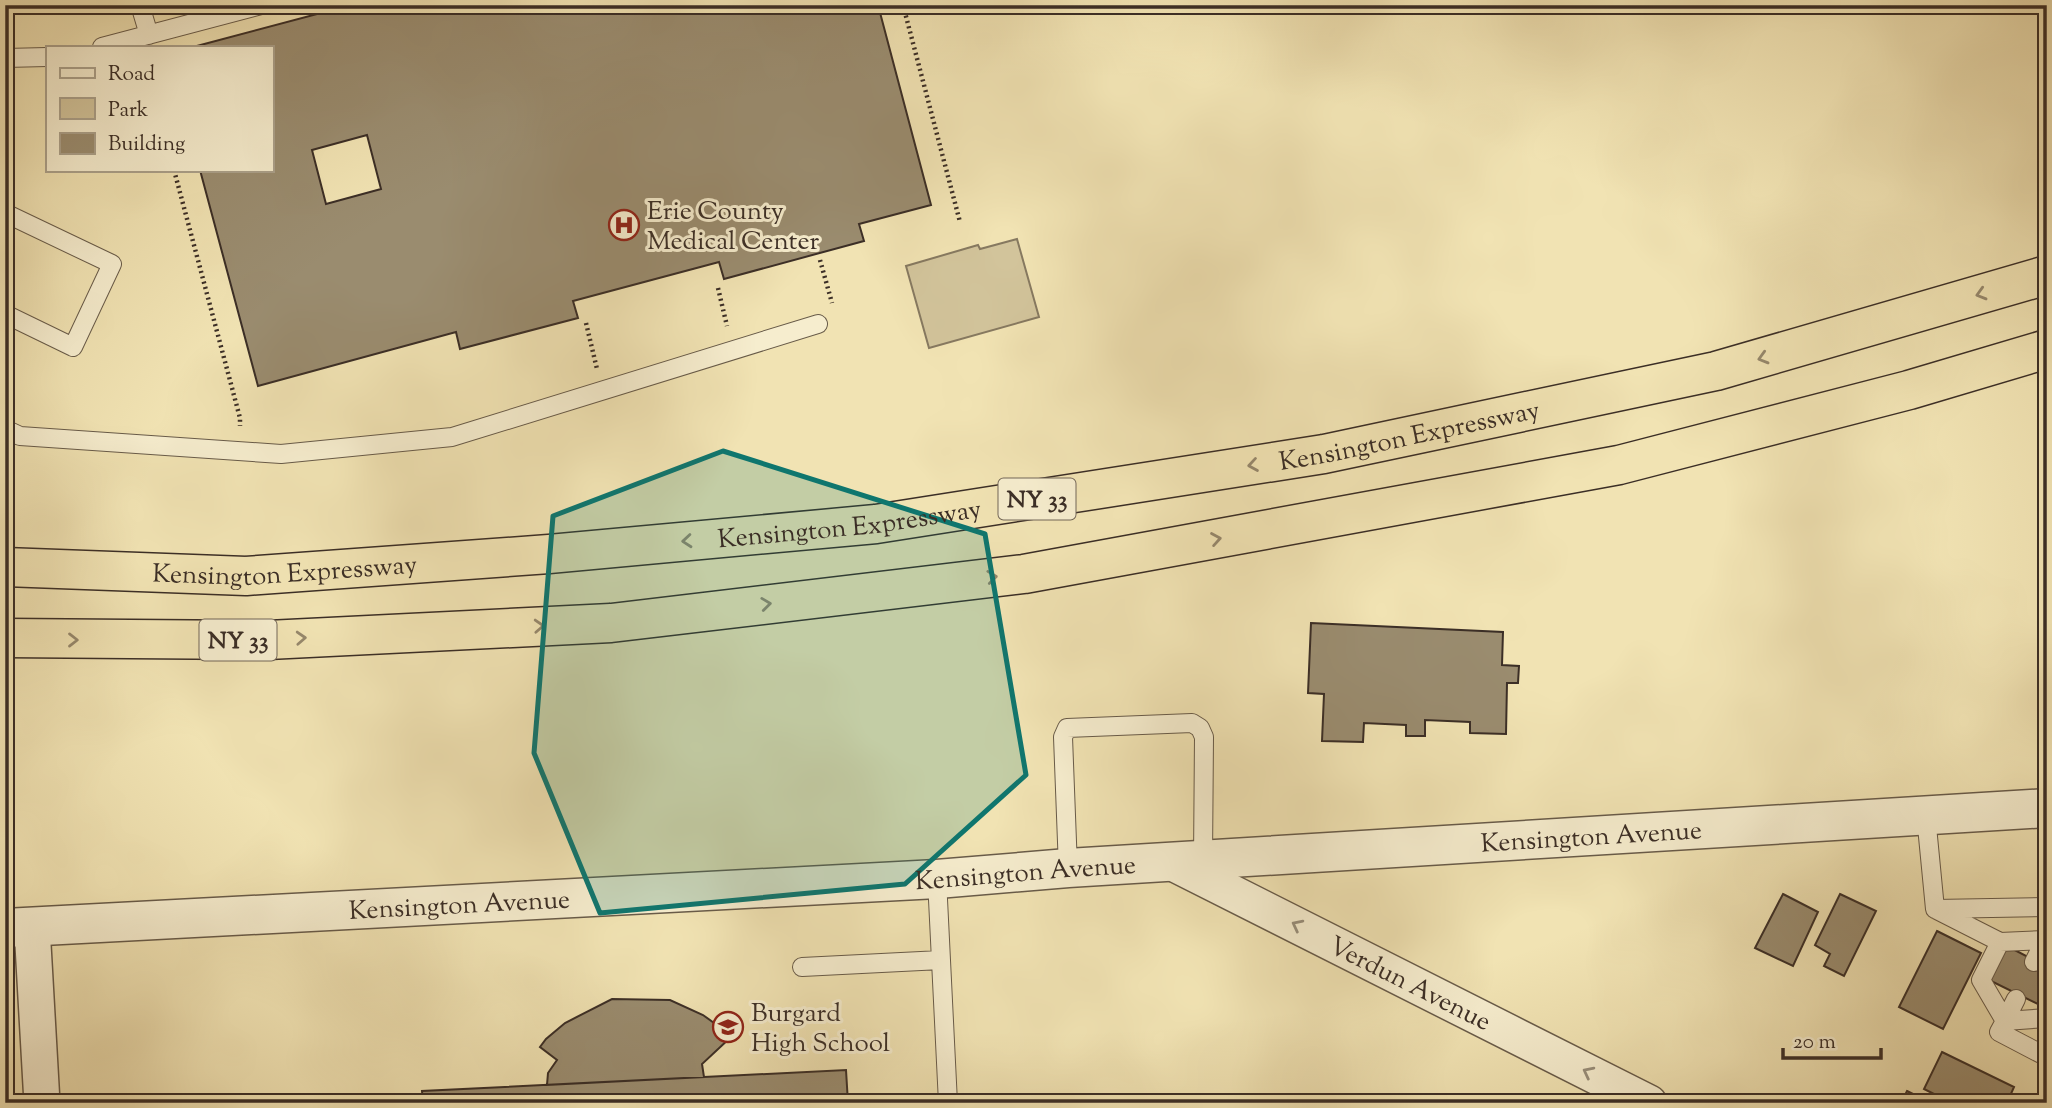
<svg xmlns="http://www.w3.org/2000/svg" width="2052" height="1108" font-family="'Sorts Mill Goudy',serif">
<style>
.green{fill:#d2c49b;stroke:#867960;stroke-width:2}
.building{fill:#9a8c6f;stroke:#3b2e26;stroke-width:2;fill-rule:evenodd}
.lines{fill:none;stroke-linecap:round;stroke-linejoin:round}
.service-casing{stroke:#685b49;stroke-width:20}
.minor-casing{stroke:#685b49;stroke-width:38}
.tertiary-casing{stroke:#685b49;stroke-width:41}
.motorway-casing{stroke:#3b2e26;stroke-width:41}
.path{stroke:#3b2e26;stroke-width:4.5;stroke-dasharray:2 3.5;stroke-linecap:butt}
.service{stroke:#f6edce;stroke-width:18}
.minor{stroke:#f6edce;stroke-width:35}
.tertiary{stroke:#f6edce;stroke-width:38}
.motorway{stroke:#f1e3b3;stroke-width:38}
.oneway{stroke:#96886c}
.oneway2{stroke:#988e7a}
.marked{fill:#0f766e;fill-opacity:0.2;stroke:#0f766e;stroke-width:5;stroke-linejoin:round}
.labels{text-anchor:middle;stroke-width:6;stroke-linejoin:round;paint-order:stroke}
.shield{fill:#f6edce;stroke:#736758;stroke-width:2}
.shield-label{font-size:24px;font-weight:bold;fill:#3b2e26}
.poi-label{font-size:26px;fill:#3b2e26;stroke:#f6edce;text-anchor:start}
.street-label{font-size:26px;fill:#3b2e26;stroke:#f6edce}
</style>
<rect width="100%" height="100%" fill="#f1e3b3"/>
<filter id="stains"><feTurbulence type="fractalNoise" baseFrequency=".00286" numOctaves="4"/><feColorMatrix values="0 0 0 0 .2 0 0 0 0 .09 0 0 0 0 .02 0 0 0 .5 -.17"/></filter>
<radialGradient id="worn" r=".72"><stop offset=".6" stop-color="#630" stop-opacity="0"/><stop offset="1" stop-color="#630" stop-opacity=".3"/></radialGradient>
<!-- green -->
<path class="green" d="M1017,239l22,78 -110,31 -23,-82 72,-21 2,4z"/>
<!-- building -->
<path class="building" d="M351,5h527l53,200 -72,19 5,17 -140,38 -5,-17 -146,39 5,17 -118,31 -4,-17 -198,54 -58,-216h71v-123h-78zM367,135l14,54 -55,15 -14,-54z
M1311,623l192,9 -1,33 17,1 -1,17h-11l-1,51 -36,-1v-11l-45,-2v16h-19v-11l-42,-2 -1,19 -41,-1 2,-47 -16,-1z
M1783,894l35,18 -25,54 -38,-18z
M1840,894l36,17 -32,65 -20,-10 6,-12 -15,-9z
M1937,931l44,22 -38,76 -44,-22z
M2007,946l40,21 -1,41 -57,-28z
M612,999l58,1 33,15 29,21 -30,28 2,13 -157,8 1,-12 9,-13 -17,-13 6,-8 19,-16z
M1942,1052l72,35 -7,16h-55l-28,-14z
M846,1070l2,33h-425l-1,-12z
M1907,1091l24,12h-30z"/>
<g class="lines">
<!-- service casing -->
<g class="service-casing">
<path id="service" d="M140,5l9,30
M102,47l159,-42
M5,58l42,-1
M5,213l107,51 -39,83 -68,-33
M5,429l15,7 261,18 171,-17 366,-113
M1926,816l9,93 112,-2
M1068,868l-5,-131 4,-9 125,-5 8,5 4,9 -1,123
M937,879l11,224
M1937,910l63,32
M2034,962l11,-22 -45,2 -19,38 24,41 -6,11 48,25
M802,967l139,-7
M2005,1021l42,-3
M2005,1021l11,-22"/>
</g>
<!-- minor casing -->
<g class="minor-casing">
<g id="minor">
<path id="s1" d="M1171,862l478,241"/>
<path d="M32,927l10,176"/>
</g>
</g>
<!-- tertiary casing -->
<g class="tertiary-casing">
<g id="tertiary">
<path id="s2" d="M5,928l932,-49 131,-11 979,-60"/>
</g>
</g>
<!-- motorway casing -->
<g class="motorway-casing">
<g id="motorway">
<path id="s3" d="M5,567l241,9 303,-22 327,-30 448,-70 392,-83 331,-96"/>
<path d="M5,638l263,2 343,-17 413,-49 595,-109 290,-75 138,-41"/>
</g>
</g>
<!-- path -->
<path class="path" d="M903,5l57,217
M174,170l66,248v8
M820,260l12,43
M718,288l9,38
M586,323l11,46"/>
<!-- service -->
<use href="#service" class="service"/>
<!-- minor -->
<use href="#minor" class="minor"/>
<!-- tertiary -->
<use href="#tertiary" class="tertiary"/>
<!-- motorway -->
<use href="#motorway" class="motorway"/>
</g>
<!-- one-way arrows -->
<defs><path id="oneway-chevron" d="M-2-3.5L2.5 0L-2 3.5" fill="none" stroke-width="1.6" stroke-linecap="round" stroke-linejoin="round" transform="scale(1.75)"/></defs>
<g class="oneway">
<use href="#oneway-chevron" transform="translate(1981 294) rotate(164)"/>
<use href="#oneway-chevron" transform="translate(1763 358) rotate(164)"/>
<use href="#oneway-chevron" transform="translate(1253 465) rotate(171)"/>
<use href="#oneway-chevron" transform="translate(1216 539) rotate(-10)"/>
<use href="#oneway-chevron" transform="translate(687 541) rotate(175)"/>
<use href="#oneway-chevron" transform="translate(992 577) rotate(-7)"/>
<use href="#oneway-chevron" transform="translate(766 604) rotate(-7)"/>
<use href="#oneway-chevron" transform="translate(539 626) rotate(-3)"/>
<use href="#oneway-chevron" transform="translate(301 638) rotate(-3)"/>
<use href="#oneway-chevron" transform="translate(73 640)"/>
</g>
<g class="oneway2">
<use href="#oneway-chevron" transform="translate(1297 925) rotate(-153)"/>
<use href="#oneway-chevron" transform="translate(1588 1072) rotate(-153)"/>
</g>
<!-- marked area -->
<path class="marked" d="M723,451l262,83 41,241 -121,109 -305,29 -66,-160 19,-237z"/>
<!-- icons -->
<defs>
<g id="hospital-ring" transform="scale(1.575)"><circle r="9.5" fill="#f6edce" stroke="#8f2418" stroke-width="1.5"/><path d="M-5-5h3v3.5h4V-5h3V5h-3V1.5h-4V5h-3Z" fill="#8f2418"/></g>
<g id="school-ring" transform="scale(1.575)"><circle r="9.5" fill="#f6edce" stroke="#8f2418" stroke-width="1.5"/><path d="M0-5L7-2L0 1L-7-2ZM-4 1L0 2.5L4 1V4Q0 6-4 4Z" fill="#8f2418"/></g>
</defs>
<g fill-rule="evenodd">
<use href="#hospital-ring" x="624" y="225"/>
<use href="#school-ring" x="728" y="1027"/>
</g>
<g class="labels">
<!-- shield labels -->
<g class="shield">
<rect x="998.5" y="478.5" width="77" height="41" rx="5"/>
<rect x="199.5" y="619.5" width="77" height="41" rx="5"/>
</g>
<g class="shield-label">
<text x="1037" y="507">NY 33</text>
<text x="238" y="648">NY 33</text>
</g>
<!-- poi labels -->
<g class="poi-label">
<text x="647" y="219">Erie County<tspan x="647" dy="30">Medical Center</tspan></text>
<text x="751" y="1021">Burgard<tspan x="751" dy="30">High School</tspan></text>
</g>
<!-- street labels -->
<g class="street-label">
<text dy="9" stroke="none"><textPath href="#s3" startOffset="1414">Kensington Expressway</textPath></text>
<text dy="9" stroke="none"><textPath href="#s3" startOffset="847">Kensington Expressway</textPath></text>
<text dy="9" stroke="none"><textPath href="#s3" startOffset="280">Kensington Expressway</textPath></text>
<text dy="9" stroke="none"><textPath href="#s2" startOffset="1589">Kensington Avenue</textPath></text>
<text dy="9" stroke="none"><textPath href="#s2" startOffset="1022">Kensington Avenue</textPath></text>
<text dy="9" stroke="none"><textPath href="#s2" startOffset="455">Kensington Avenue</textPath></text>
<text dy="9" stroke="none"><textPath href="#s1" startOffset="268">Verdun Avenue</textPath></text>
</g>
</g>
<!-- margin -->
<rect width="2052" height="1108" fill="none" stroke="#f1e3b3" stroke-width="28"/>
<rect x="7" y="7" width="2038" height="1094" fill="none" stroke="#3b2e26" stroke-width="3.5"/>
<rect x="14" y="14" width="2024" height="1080" fill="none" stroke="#3b2e26" stroke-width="2"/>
<!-- legend -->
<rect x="46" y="46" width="228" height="126" fill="#f6edce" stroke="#aba18b" stroke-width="2"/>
<rect x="60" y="68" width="35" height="10" fill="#f6edce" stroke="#aba18b" stroke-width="2"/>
<text x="108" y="80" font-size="21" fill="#3b2e26">Road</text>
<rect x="60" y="98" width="35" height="21" fill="#d2c49b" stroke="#aba18b" stroke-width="2"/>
<text x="108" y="116" font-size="21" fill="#3b2e26">Park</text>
<rect x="60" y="133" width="35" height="21" fill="#9a8c6f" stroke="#aba18b" stroke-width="2"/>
<text x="108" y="150" font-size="21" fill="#3b2e26">Building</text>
<!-- scale -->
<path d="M1783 1048v10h98v-10" fill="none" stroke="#3b2e26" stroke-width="3.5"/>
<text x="1793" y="1048" font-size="21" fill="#3b2e26" stroke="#f6edce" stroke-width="5" paint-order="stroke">20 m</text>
<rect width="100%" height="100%" filter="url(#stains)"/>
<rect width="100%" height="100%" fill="url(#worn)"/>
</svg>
